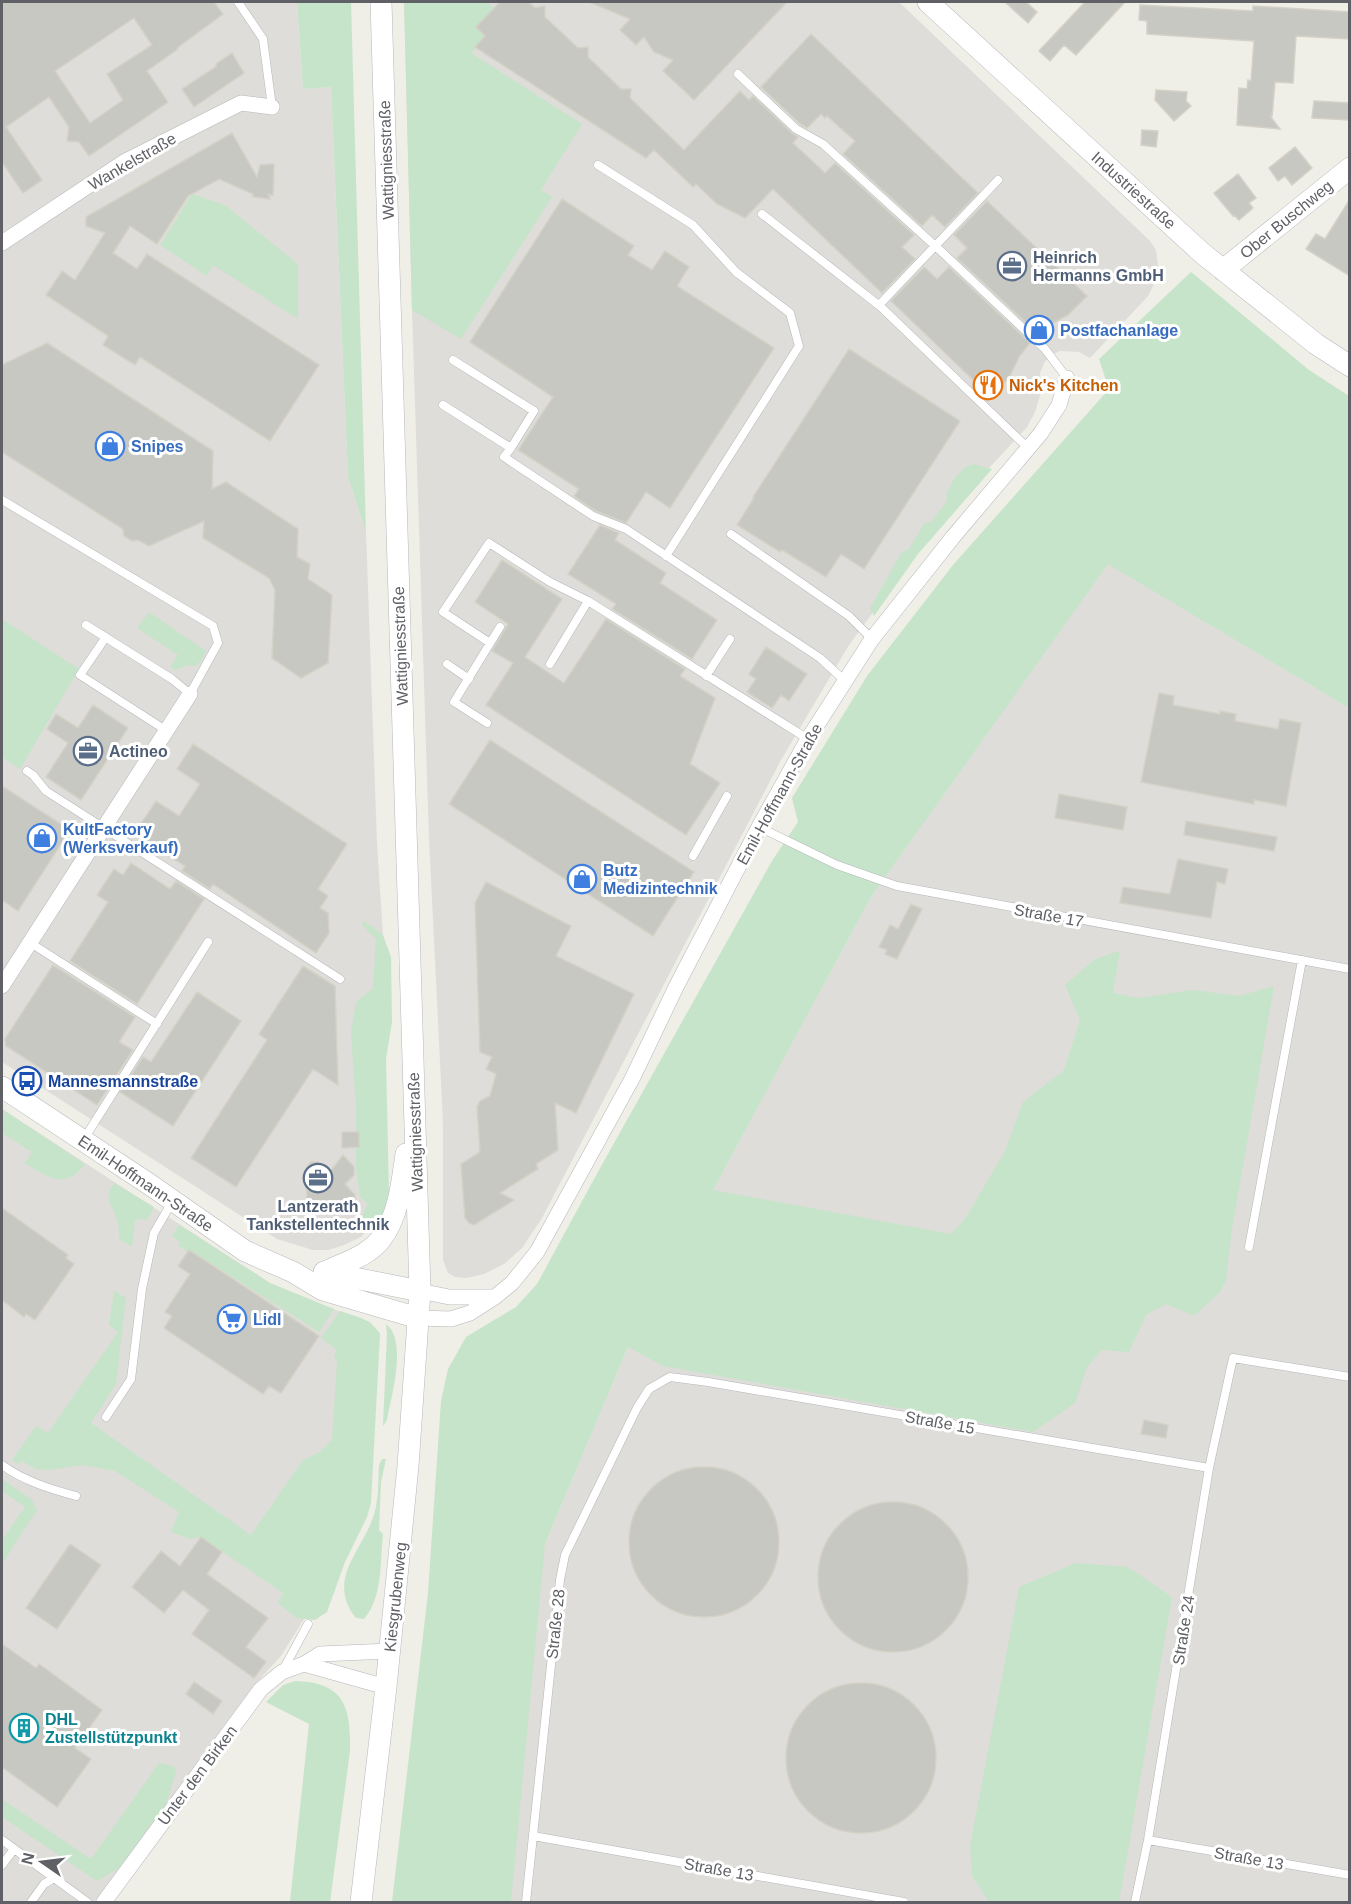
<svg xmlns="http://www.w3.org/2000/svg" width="1351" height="1904" font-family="Arial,sans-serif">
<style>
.industrial{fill:#deddd9}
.green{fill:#c6e4c9}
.building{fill:#c8c8c2;stroke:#d4d1c6;stroke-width:1.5;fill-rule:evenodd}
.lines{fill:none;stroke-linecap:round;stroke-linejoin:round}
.lane-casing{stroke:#b4b6ba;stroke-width:9}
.street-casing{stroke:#b4b6ba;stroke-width:16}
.secondary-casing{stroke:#b6b8bd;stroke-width:22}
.lane{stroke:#fff;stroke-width:8}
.street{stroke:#fff;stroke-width:15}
.secondary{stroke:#fff;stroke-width:21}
.labels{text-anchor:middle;stroke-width:6;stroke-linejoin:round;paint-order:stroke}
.street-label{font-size:16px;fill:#5f6166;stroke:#fff}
.service-label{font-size:16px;font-weight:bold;fill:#4e5e75;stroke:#fff;text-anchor:start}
.shop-label{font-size:16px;font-weight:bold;fill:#366cbe;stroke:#fff;text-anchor:start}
.food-label{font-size:16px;font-weight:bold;fill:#c56008;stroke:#fff;text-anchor:start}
.transit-label{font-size:16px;font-weight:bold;fill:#164399;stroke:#fff;text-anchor:start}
.culture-label{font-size:16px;font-weight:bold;fill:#0d838f;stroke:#fff;text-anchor:start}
</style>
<rect width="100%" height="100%" fill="#efeee7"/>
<!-- industrial -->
<path class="industrial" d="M2,2h295l6,87 28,-2 17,390 18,55 11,312 6,91 -11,289 -11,13 -17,8 -16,5h-15l-36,-11 -275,-177z
M404,2h495l251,239 6,9 2,16 -5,20 -5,10 -58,62 -11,-6 -19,-1 -9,4 -7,8 -4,10 1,19 -6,20 -8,15 -37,40 -77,91 -64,87 -68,115 -239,458 -20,30 -18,16 -20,10 -18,4 -11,-1 -7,-4 -5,-13v-137l-14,-285 -17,-528z
M1108,563l241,145v1194h-862l58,-358 83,-197 243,-450z
M2,1109l268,174 40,18 60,21 10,12 -64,259 -12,26 -23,37 -28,30 -158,216h-93z"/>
<!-- green -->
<path class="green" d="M297,2h54l15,530 -18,-55 -17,-390 -28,2z
M404,2h83l7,6 -18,19 9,9 -14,17 111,71 -41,66 11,7 -91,142 -49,-29z
M192,194l33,11 73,59v55l-85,-54 -6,11 -47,-31z
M1191,272l118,98 40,26v312l-241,-144 -237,333 -158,293 238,44 14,-15 40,-68 18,-49 41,-32 16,-50 -15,-35 30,-26 25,-8 -7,42 26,5 54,-8 46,6 35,-10 -43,249 -5,46 -7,12 -25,23 -28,-12 -20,11 -17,37 -27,-2 -15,17 -12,36 -42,29 -370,-66 -35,-19 -83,197 -34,358h-119l36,-309 13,-192 7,-32 18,-32 50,-30 21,-23 62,-114 173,-309 26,-39 -6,-24 75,-122 86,-111 156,-176 -10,-30z
M973,464l19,5 -74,85 -44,62 -4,-8 31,-55 8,-4 16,-27 5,1 16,-21 1,-10 7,-13 10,-11z
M149,612l57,39 -5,10 -6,5 -7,-1 -13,5 -5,-3 8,-12 -41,-27z
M2,619l77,50 -59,100 -18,-12z
M364,921l19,14 8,22 1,65 -6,37 3,136 -8,25 -10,12 -12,2 -2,-7 11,-23 -8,-7 -4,-29v-57l-5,-79 5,-30 17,-14 3,-49 -14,-14z
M2,1109l83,55c-21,27 -37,13 -60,-1l7,-11 -30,-19z
M114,1183l40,24 -7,13 -12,-1 -3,28 -13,-8c0,-5 0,-11 -1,-15 -3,-18 -17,-22 -4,-41z
M179,1225l91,58 64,26 -15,23 -129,-82 -3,2 -9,-7 2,-3 -8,-6z
M114,1291l12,7 -10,86 -25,39 160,112 52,-75 17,-8 12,-12 5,-78 -3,-7 3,-5 -16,-12 19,-27c17,6 30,7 40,23l-9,169 -4,14 -22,45 -18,50 -12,8 -19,-2 -18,-15 5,-10 -82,-56 -11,2 -19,-7 8,-20 -64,-41 -32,-6 -34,5 -13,-1 -14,-8 -5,3 -5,-4 24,-34 12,7 70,-101 -9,-7z
M386,1324c22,17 5,72 1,96l-4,6 4,-92z
M382,1459h4l-5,23 -2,48 4,4c-3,28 0,63 -19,85l-8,-1c-32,-40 10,-70 19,-107 4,-15 3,-31 4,-46z
M2,1479l29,20 6,11 -35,54v-24l23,-33 -23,-16z
M1076,1563l52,4 44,30 -53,305h-130l-17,-26 -2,-30 49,-259z
M295,1681c50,1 56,27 55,70l-20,151h-40l19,-178 -43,-22 17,-17z
M159,1763l15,3 2,6 -10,32 -47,64 -22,13 -95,-64v-18l89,60z"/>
<!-- building -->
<path class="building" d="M2,2h212l9,12 -46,34 1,1 -31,22 21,31 -79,54 -10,-14 -12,-1 2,-14 -20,-30 -43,30 36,53 -19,13 -21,-31zM134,18l18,27 -45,29 16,26 -33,23 -35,-52z
M500,2h29l6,6 10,-2v11l33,31 10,-1v10l33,32h10l-1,9 54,52 56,-59 9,9 4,-4 39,37 6,4 -5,6 32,30 10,-10 79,72 -12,12 13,12 -33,34 -109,-104 -28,29 -28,-14 -21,-20 -3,3 -39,-37 -8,8 -171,-111 10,-11 -9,-9z
M589,2h198l-93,98 -31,-29 10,-11 -19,-8 -10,-15 -8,8 -16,-15 10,-11z
M1005,2h21l11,10 -9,11z
M1085,2h40l-49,53 -12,-10 -14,16 -11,-10z
M1140,5l113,6v-5l97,6v27l-54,-3 -3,47 -18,-1 -3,34h-2l10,13 -43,-4 2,-37 8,1 1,-9 3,1 3,-40 -107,-7v-13l-8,-1z
M811,34l167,159 -33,34 -13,-12 -10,11 -79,-72 12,-13 -28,-25 -2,2 -4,-4 -14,14 -7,-4 -39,-37z
M232,53l12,20 -50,34 -12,-18 35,-23 -1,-2z
M1156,90l31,2 -1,9 5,5 -17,15 -19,-21z
M1314,101l36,2v17l-38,-2z
M1142,130l16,1 -2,16 -15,-2z
M232,133l25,44 3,-12 14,-1 -1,31 -5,-1 2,5 -17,-2v-3l-34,-15 -31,17 -31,48 -27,-18 -17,27 24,16 10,-15 172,111 -49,76 -130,-84 -5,8 -32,-20 5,-9 -62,-41 16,-24 13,9 30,-47 -19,-7v-9z
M1295,147l17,21 -20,17 -7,-9 -7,5 -9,-13z
M1238,174l18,24 -7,5 4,5 -14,12 -5,-5 -1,1 -19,-23z
M562,199l72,47 -6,9 24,15 13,-19 24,16 -12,19 97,62 -104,160 -24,-16 -20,31 -30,-12 -11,-7 -11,-8 5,-7 -61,-39 35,-53 -83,-55z
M1350,199v77l-44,-27 10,-15 9,5z
M987,201l100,95 -19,19 -21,11 -9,8 -81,-76 10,-10 -13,-13z
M924,267l13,12 12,-12 81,76 -11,14 -9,19 -19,21 -100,-96z
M47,343l166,108 -1,38 14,-7 72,47 -1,28 13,7 -2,15 24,16 -4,68 -27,15 -29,-20 3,-68 -6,-12 -66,-40 1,-17 -55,25 -11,-6 -6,1 -8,-5 -1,-7 -121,-77v-87z
M849,349l111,72 -96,148 -23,-15 -15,23 -44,-27 -2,2 -43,-27 17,-27 -1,-1z
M600,525l19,8 -4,7 51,33 -6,10 57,37 -25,39 -80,-50 4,-5 -48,-30z
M502,560l60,39 -37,58 39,26 42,-64 79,50 -5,7 35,22 -25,66 30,19 -34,52 -200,-130 27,-42 -21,-12 16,-27 -33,-22z
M766,647l41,27 -18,27 -8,-6 -9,13 -25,-16 9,-13 -7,-5z
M1159,693l15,3 -1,9 47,9v-3l16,3 -1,7 43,8 2,-10 21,4 -15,83 -32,-6v4l-113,-22z
M93,705l35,23 -47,72 -35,-23 22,-34 -21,-14 9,-15 22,14z
M490,740l204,132 -41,64 -204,-132z
M193,744l154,100 -29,45 10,7 -8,12 8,5 1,20 -13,20 -103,-69 -3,5 -28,-18 3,-5 -51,-32 22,-33 23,15 21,-32 -23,-15z
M2,786l68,44 -52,81 -16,-11z
M1059,794l68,13 -4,23 -68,-12z
M1186,821l91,16 -3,14 -90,-16z
M1178,859l50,10 -3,15 -8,-2 -6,36 -91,-15 3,-16 47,7z
M131,863l39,26 6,-8 28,18 -67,105 -67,-43 38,-59 -11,-7 17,-26 9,6z
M486,882l85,44 -15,30 78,38 -58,119 -21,-10 3,47 -22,14 2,5 -38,24 14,7 -40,25 -5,-2 -4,-5 -4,-54 19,-12 -3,-45 3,-6 10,-5 6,-22 -10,-5 6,-12 -12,-5 -5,-149z
M911,904l11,5 -25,50 -12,-5 2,-4 -8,-3 11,-22 8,4z
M53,965l82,52 -16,25 14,8 -36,55 -91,-59 -1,-7z
M303,966l32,20 3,99 -25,-16 -77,118 -45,-29 76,-118 -8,-6z
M197,992l44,29 -68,105 -53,-34 23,-35 8,5z
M342,1132h17v15l-17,1z
M343,1155l11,12v8l-9,9 10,11v8l-6,7h-8l-10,-10 -10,10h-9l-5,-5 -1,-37 5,-6h7l12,10z
M2,1208l66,47 -2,3 8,6 -39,56 -9,-6 -2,3 -22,-17z
M189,1250l130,86 -38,57 -12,-7 -6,8 -99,-66 8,-12 -7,-4 25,-38 -12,-8z
M1144,1420l24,5 -2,13 -25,-4z
M629 1542a75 75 0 1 1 150 0a75 75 0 1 1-150 0Z
M818 1577a75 75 0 1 1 150 0a75 75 0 1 1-150 0Z
M201,1537l21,15 -15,22 61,44 -22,29 20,15 -12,16 -62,-44 17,-24 -26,-20 -19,23 -32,-26 29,-36 19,15z
M70,1544l31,21 -44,64 -31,-21z
M2,1644l34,24 3,-4 63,46 -27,38 16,11 -34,48 -55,-40z
M194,1682l28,19 -9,13 -27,-20z
M786 1758a75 75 0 1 1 150 0a75 75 0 1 1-150 0Z"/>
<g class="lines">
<!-- lane casing -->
<g class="lane-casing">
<path id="lane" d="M238,2l25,37 9,68
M738,74l58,55 27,15 121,110 101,95 22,29
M598,165l95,60 43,47 54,41 9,33 -133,210
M762,214l119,93 148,142
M879,305l119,-125
M453,360l81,51 -23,37
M443,405l68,43 -7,9 89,59 33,13 194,129 25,23
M2,500l211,126 5,17 -28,51 -18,-15 -86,-54
M731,534l118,82 23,23
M106,637l-26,38 87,56
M490,643l-47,-31 46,-69 61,39 38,19 220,138
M447,664l22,15
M550,664l38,-63
M706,676l24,-37
M487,723l-33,-21 46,-75
M27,771l6,4 13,16 294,188
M759,827l78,38 60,21 453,83
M693,856l34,-60
M29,942l128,82
M84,1139l124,-197
M1249,1247l53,-287
M106,1417l25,-38 11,-90 12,-56 18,-31
M2,1465c22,16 48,24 74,31
M283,1670l25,-46
M533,1836l371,66
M2,1840l85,62
M1148,1840l202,35
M2,1865l12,-16
M31,1902l13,-18 10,-6
M526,1902l34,-322 5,-25 72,-147 12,-19 21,-12 38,5 501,86
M1135,1902l13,-62 61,-372 24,-110 117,19"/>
</g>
<!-- street casing -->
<g class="street-casing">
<path id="street" d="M2,243l122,-81 99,-50 18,-9 31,4
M2,986l188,-292
M420,1291l29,6h46
M418,1318l33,1 19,-6 25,-16 17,-14 25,-31 96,-175 43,-90 83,-160 49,-88 64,-100 81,-102 88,-104 18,-28 8,-27
M304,1664l82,23
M104,1902l157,-213 21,-17 22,-8 16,-10 70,-3"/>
</g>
<!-- secondary casing -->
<g class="secondary-casing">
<path id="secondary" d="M928,2l274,251 114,91 34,22
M1223,270l127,-102
M2,1087l147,97 96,67 48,21 30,18 95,28
M324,1272l96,19
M325,1272c19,-9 43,-16 56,-33 18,-23 21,-58 25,-85
M361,1902l25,-215 22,-221 12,-175 -39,-1289"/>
</g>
<!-- lane -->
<use href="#lane" class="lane"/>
<!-- street -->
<use href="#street" class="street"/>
<!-- secondary -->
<use href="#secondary" class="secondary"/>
</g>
<!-- icons -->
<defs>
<g id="office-ring" transform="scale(1.5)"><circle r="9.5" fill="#fff" stroke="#5c6f8a" stroke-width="1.5"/><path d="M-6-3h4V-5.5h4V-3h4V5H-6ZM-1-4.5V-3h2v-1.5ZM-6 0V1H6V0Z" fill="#5c6f8a"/></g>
<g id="shop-ring" transform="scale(1.5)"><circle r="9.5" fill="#fff" stroke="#3f7fe0" stroke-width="1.5"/><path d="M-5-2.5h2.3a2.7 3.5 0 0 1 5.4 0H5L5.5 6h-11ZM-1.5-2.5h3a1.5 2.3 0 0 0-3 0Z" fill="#3f7fe0"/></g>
<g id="restaurant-ring" transform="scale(1.5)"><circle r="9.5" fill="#fff" stroke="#e8710a" stroke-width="1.5"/><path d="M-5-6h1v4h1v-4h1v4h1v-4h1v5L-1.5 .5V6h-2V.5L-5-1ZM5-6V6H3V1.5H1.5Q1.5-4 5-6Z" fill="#e8710a"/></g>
<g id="bus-ring" transform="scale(1.5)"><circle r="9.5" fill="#fff" stroke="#1a4fb4" stroke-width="1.5"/><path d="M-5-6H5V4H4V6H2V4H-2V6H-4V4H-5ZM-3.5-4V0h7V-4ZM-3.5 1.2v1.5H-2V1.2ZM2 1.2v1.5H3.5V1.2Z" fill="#1a4fb4"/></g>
<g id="supermarket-ring" transform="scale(1.5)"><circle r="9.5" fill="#fff" stroke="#3f7fe0" stroke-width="1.5"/><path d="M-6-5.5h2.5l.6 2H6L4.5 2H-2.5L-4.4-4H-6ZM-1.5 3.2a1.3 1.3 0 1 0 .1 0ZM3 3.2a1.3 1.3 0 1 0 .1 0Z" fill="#3f7fe0"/></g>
<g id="building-ring" transform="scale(1.5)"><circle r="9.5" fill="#fff" stroke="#0f9aa8" stroke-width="1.5"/><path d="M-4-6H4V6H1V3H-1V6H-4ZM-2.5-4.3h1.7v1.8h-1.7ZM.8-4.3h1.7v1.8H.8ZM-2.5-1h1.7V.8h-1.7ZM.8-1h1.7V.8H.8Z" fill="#0f9aa8"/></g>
</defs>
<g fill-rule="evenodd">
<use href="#office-ring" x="1012" y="266"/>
<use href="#shop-ring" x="1039" y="330"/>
<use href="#restaurant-ring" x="988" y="385"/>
<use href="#shop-ring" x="110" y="446"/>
<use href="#office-ring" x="88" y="751"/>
<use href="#shop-ring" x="42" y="838"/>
<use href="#shop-ring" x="582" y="879"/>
<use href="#bus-ring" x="27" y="1081"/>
<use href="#office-ring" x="318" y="1178"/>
<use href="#supermarket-ring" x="232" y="1319"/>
<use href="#building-ring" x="24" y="1728"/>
</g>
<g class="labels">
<!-- street labels -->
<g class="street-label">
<text transform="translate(386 160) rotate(-92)" y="6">Wattigniesstraße</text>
<text transform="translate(132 161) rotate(-30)" y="6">Wankelstraße</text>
<text transform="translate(1134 190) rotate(42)" y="6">Industriestraße</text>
<text transform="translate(1286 219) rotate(-39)" y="6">Ober Buschweg</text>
<text transform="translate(400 646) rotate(-92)" y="6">Wattigniesstraße</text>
<text transform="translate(779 794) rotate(-61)" y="6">Emil-Hoffmann-Straße</text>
<text transform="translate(1049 915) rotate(10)" y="6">Straße 17</text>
<text transform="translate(415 1132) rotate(-92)" y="6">Wattigniesstraße</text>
<text transform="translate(146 1183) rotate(34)" y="6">Emil-Hoffmann-Straße</text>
<text transform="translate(940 1422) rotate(10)" y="6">Straße 15</text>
<text transform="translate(395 1597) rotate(-84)" y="6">Kiesgrubenweg</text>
<text transform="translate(555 1624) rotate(-84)" y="6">Straße 28</text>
<text transform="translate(1183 1630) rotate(-81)" y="6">Straße 24</text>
<text transform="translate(197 1775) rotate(-53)" y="6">Unter den Birken</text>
<text transform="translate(1249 1858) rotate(10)" y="6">Straße 13</text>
<text transform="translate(719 1869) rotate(10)" y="6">Straße 13</text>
</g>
<!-- service labels -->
<g class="service-label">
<text x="1033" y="263">Heinrich<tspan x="1033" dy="18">Hermanns GmbH</tspan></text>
<text x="109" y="757">Actineo</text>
<text x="318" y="1212" text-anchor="middle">Lantzerath<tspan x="318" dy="18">Tankstellentechnik</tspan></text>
</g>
<!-- shop labels -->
<g class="shop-label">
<text x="1060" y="336">Postfachanlage</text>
<text x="131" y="452">Snipes</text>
<text x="63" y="835">KultFactory<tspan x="63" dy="18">(Werksverkauf)</tspan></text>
<text x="603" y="876">Butz<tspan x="603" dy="18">Medizintechnik</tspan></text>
<text x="253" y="1325">Lidl</text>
</g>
<!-- food labels -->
<g class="food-label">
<text x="1009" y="391">Nick's Kitchen</text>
</g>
<!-- transit labels -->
<g class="transit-label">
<text x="48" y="1087">Mannesmannstraße</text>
</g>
<!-- culture labels -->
<g class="culture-label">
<text x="45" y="1725">DHL<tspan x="45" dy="18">Zustellstützpunkt</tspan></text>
</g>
</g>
<!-- border -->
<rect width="1351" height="1904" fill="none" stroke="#5f6166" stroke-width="6"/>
<!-- north arrow -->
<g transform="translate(42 1862) rotate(284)" stroke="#ffffff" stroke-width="4.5" paint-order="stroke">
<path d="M0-4.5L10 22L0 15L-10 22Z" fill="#5f6166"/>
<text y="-9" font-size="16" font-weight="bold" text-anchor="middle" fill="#5f6166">N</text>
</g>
</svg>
